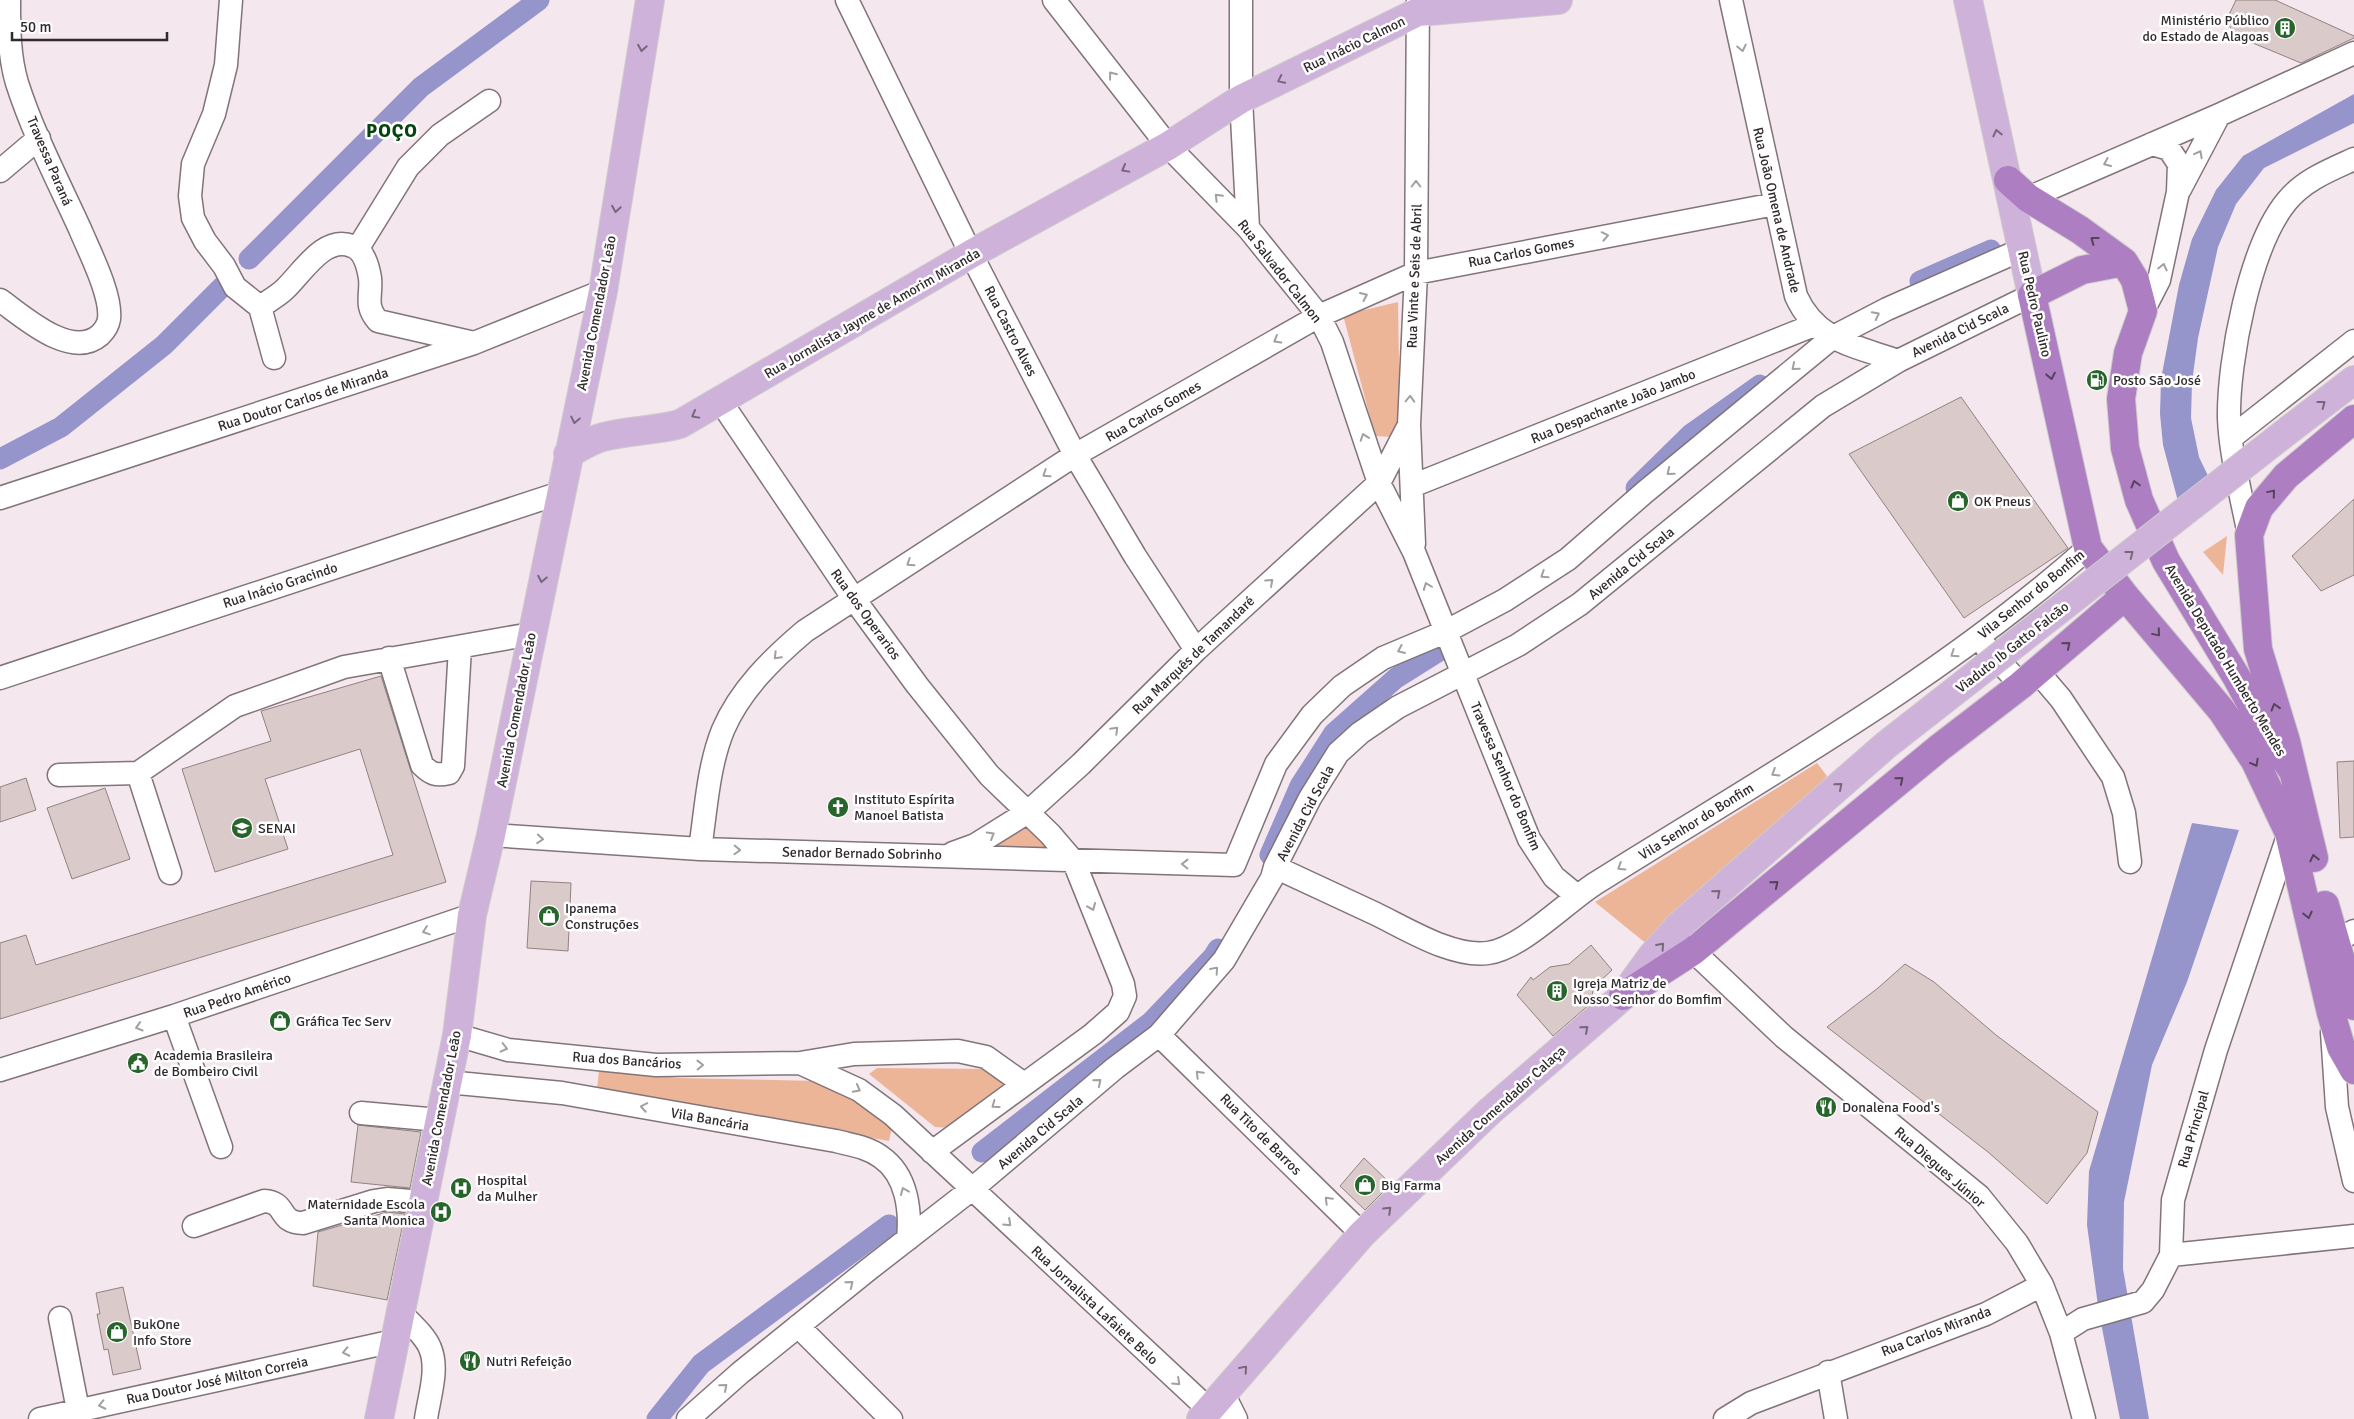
<svg xmlns="http://www.w3.org/2000/svg" width="2354" height="1419" font-family="Signika,sans-serif">
<style>
.green{fill:#ecb597}
.water{fill:#9595cc}
.lines{fill:none;stroke-linecap:round;stroke-linejoin:round}
.canal{stroke:#9595cc;stroke-width:21}
.building{fill:#dacac9;stroke:#918282}
.minor-casing{stroke:#81747a;stroke-width:25}
.major-casing{stroke:#cdcccd;stroke-width:30}
.highway-casing{stroke:#cdcccd;stroke-width:30}
.minor{stroke:#fff;stroke-width:22}
.major{stroke:#ceb2da;stroke-width:28}
.highway{stroke:#ae7ec2;stroke-width:28}
.major-bridge-casing{stroke:#cdcccd;stroke-width:30;stroke-linecap:butt}
.major-bridge{stroke:#ceb2da;stroke-width:28}
.oneway{stroke:#77677b}
.oneway2{stroke:#a29fa0}
.oneway3{stroke:#56435a}
.labels{text-anchor:middle;stroke-width:5;stroke-linejoin:round;paint-order:stroke}
.poi-label{font-size:14px;fill:#302a2d;stroke:#fff;text-anchor:start}
.street-label{font-size:14px;fill:#302a2d;stroke:#fff}
.district-label{font-size:19px;font-weight:bold;letter-spacing:1px;fill:#064310;stroke:#fff}
</style>
<rect width="100%" height="100%" fill="#f5e7ee"/>
<!-- green -->
<path class="green" d="M1398,302l2,121 -8,14 -17,-1 -32,-121z
M2227,536l-4,39 -20,-23z
M1817,763l10,13 -37,42 -142,127 -53,-43z
M1033,825l21,25 -61,-2 1,-4z
M877,1068l115,1 14,10 2,12 -57,37 -16,-1 -66,-53z
M599,1070l80,8 140,3 51,19 23,23 -4,18 -292,-52z"/>
<!-- water -->
<path class="water" d="M2354,94v29l-90,45 -28,36 -18,43 -20,91 -6,44 -1,36 8,39 11,23 -31,25 -16,-60 -3,-31 1,-35 18,-94 13,-46 24,-49 27,-34z
M2192,823l47,7 -52,152 -35,83 -28,137 -1,67 26,150h-29l-21,-106 -12,-88 2,-54z"/>
<g class="lines">
<!-- canal -->
<path class="canal" d="M249,259l172,-172 118,-87
M1920,281l71,-31
M0,459l61,-32 103,-82 66,-66
M1636,488l55,-54 69,-49
M1270,855l30,-69 34,-53 62,-55 43,-27
M982,1152l169,-130 62,-65 5,-8
M657,1419l44,-55 188,-139"/>
</g>
<!-- building -->
<path class="building" d="M2236,0h39l79,36v2l-53,25 -65,-27 -10,-15z
M1961,397l107,151 -104,70 -115,-164z
M2354,499v76l-33,16 -29,-35z
M381,676l65,206 -446,137v-76l26,-8 10,30 357,-110 -33,-106 -95,30 23,70 -73,23 -33,-103 89,-28 -10,-30z
M2354,761v76l-14,1 -3,-76z
M26,778l10,32 -36,12v-35z
M105,788l25,71 -58,20 -25,-71z
M531,881l40,2 -3,68 -41,-3z
M1591,945l21,25 -18,17 -4,17 -37,32 -36,-41 14,-18 2,3 17,-13 19,-3z
M1905,964l29,18 62,53 102,77 -11,41 -40,51 -59,-52 -161,-125 51,-39z
M358,1125l63,7 -11,56 -59,-6z
M1364,1158l27,26 -26,26 -25,-24z
M387,1212l18,2 -18,86 -74,-14 5,-54z
M123,1287l18,82 -28,6 -5,-26 -4,1 -7,-36h3l-4,-21z"/>
<g class="lines">
<!-- minor casing -->
<g class="minor-casing">
<path id="minor" d="M231,0l-5,65 -12,49 -21,50 -3,32 3,22 12,23 19,25 11,21 25,20c8,-6 18,-11 25,-18 18,-17 39,-54 67,-43 12,4 16,20 18,32 2,18 -6,27 8,43l96,22
M847,0l124,254 104,201 60,101 61,94
M1054,0l114,146 80,82 71,88 13,26 47,141 35,69 115,287 25,38 23,19
M1241,0v99l7,129
M1731,0l65,296c20,45 59,50 102,65
M0,171l39,-33
M2180,189l39,-74
M2028,198l191,-83 135,-62
M358,248l50,-81 32,-32 49,-34
M0,300c24,17 71,60 100,35 5,-5 8,-9 9,-16 3,-24 -20,-68 -29,-90 -22,-48 -47,-96 -63,-146 -8,-27 -8,-55 -8,-83
M260,307l14,51
M2143,311l16,-31 19,-88 1,-28 -10,-15 -17,-5
M721,402l133,197 63,86 72,90 61,59 24,28 49,122 2,12 -7,16 -25,22 -161,118
M2232,437l122,-96
M1412,486l402,-161
M0,498l474,-155 129,-52
M2249,535c-7,-36 -19,-82 -20,-117 -1,-57 21,-173 58,-217 17,-21 43,-31 67,-42
M1414,544l-5,-119 7,-152 2,-273
M1986,647l35,38
M389,658l33,107c9,9 14,11 27,8l4,-7 7,-118
M2037,671l24,28 52,78 11,36 6,49
M0,678l560,-185
M138,773l32,100
M59,775l79,-2 97,-67 109,-39 187,-33
M491,835l209,14 534,16 42,-101 36,-49 30,-29 41,-28 62,-26 60,-32 63,-41 77,-67 188,-155 54,-28 136,-60
M700,849c6,-39 8,-82 23,-119 17,-40 49,-71 82,-99l270,-176 244,-139 97,-43 359,-69
M953,853l22,-8 53,-33 53,-48 115,-114 183,-167 30,-58
M1275,867c34,16 67,31 101,47 31,15 77,44 112,39 33,-4 78,-51 108,-70 167,-105 344,-203 492,-335
M2334,943l20,-12
M1693,951l91,86 195,159 38,47 25,42 19,48 23,86
M174,1016l47,131
M2332,1032l5,75 17,74
M457,1035l51,15 148,15 144,-2 59,27 34,25 326,304
M1159,1035l203,199
M800,1063l54,-9 104,-3 28,6 38,27
M0,1070l174,-54 298,-101
M447,1082l115,11 274,48c15,4 32,6 45,16 26,18 30,53 27,82
M361,1113l78,7
M194,1226l70,-25c24,1 13,22 39,22l71,-22 13,-2 35,3
M2171,1255l183,-19
M400,1312c9,10 25,23 30,36 9,21 -1,49 -4,71
M60,1318l18,92
M798,1326l93,93
M2061,1333l22,-14 60,-17 10,-12 18,-35 2,-55 19,-67 24,-83 73,-217
M1828,1372l8,47
M1223,1393l13,26
M40,1419l354,-78
M688,1419l52,-46 129,-104 103,-80 143,-121 44,-33 65,-75 48,-82 3,-11 35,-69 28,-45 22,-20 38,-26 120,-62 62,-41 243,-198 75,-45 134,-66
M1725,1419l26,-16 235,-89 56,-29"/>
</g>
<!-- major casing -->
<g class="major-casing">
<path id="major" d="M1968,0l64,295
M2290,429l64,-49
M568,454c11,-6 23,-14 35,-17 26,-7 52,-6 77,-13l291,-170 197,-108 73,-47 177,-87 140,-12
M379,1419l78,-384 15,-120 19,-80 112,-544 47,-291
M1201,1419l161,-185 128,-123 133,-115 29,-40 28,-31"/>
</g>
<!-- highway casing -->
<g class="highway-casing">
<path id="highway" d="M2008,180l20,18 52,32 44,32 11,18 8,31 -15,42 -7,46 4,49 14,52 27,61 71,117 33,61 23,32
M2124,262l-42,8 -50,25 56,253 37,48 97,115 33,50 34,72 42,180 10,34 13,23
M2314,858l-28,-117 -28,-92 -9,-114 10,-27 27,-32 68,-57
M2325,905l29,101
M1623,996l70,-45 246,-203 82,-63 104,-89"/>
</g>
<!-- minor -->
<use href="#minor" class="minor"/>
<!-- major -->
<use href="#major" class="major"/>
<!-- highway -->
<use href="#highway" class="highway"/>
<!-- major-bridge casing -->
<g class="major-bridge-casing">
<path id="major-bridge" d="M1680,925l206,-180 404,-316"/>
</g>
<!-- major-bridge -->
<use href="#major-bridge" class="major-bridge"/>
</g>
<!-- one-way arrows -->
<defs><path id="oneway-chevron" d="M-2-3.5L2.5 0L-2 3.5" fill="none" stroke-width="1.6" stroke-linecap="round" stroke-linejoin="round" transform="scale(1.25)"/></defs>
<g class="oneway">
<use href="#oneway-chevron" transform="translate(642 48) rotate(99)"/>
<use href="#oneway-chevron" transform="translate(1281 80) rotate(154)"/>
<use href="#oneway-chevron" transform="translate(1997 133) rotate(-103)"/>
<use href="#oneway-chevron" transform="translate(1125 169) rotate(151)"/>
<use href="#oneway-chevron" transform="translate(616 209) rotate(99)"/>
<use href="#oneway-chevron" transform="translate(2322 404) rotate(-37)"/>
<use href="#oneway-chevron" transform="translate(695 415) rotate(151)"/>
<use href="#oneway-chevron" transform="translate(575 420) rotate(102)"/>
<use href="#oneway-chevron" transform="translate(2130 554) rotate(-38)"/>
<use href="#oneway-chevron" transform="translate(542 579) rotate(101)"/>
<use href="#oneway-chevron" transform="translate(1839 786) rotate(-41)"/>
<use href="#oneway-chevron" transform="translate(1717 893) rotate(-41)"/>
<use href="#oneway-chevron" transform="translate(1661 946) rotate(-48)"/>
<use href="#oneway-chevron" transform="translate(1585 1029) rotate(-41)"/>
<use href="#oneway-chevron" transform="translate(1388 1210) rotate(-44)"/>
<use href="#oneway-chevron" transform="translate(1244 1369) rotate(-49)"/>
</g>
<g class="oneway2">
<use href="#oneway-chevron" transform="translate(1742 48) rotate(78)"/>
<use href="#oneway-chevron" transform="translate(1112 75) rotate(-128)"/>
<use href="#oneway-chevron" transform="translate(2199 154) rotate(-62)"/>
<use href="#oneway-chevron" transform="translate(2107 163) rotate(156)"/>
<use href="#oneway-chevron" transform="translate(1416 184) rotate(-90)"/>
<use href="#oneway-chevron" transform="translate(1218 197) rotate(-135)"/>
<use href="#oneway-chevron" transform="translate(1605 236) rotate(-11)"/>
<use href="#oneway-chevron" transform="translate(2163 267) rotate(-77)"/>
<use href="#oneway-chevron" transform="translate(1364 296) rotate(-24)"/>
<use href="#oneway-chevron" transform="translate(1876 315) rotate(-27)"/>
<use href="#oneway-chevron" transform="translate(1277 340) rotate(150)"/>
<use href="#oneway-chevron" transform="translate(1795 367) rotate(140)"/>
<use href="#oneway-chevron" transform="translate(1410 399) rotate(-88)"/>
<use href="#oneway-chevron" transform="translate(1364 437) rotate(-109)"/>
<use href="#oneway-chevron" transform="translate(1670 472) rotate(141)"/>
<use href="#oneway-chevron" transform="translate(1046 474) rotate(147)"/>
<use href="#oneway-chevron" transform="translate(910 563) rotate(147)"/>
<use href="#oneway-chevron" transform="translate(1544 575) rotate(147)"/>
<use href="#oneway-chevron" transform="translate(1270 582) rotate(-42)"/>
<use href="#oneway-chevron" transform="translate(1427 586) rotate(-111)"/>
<use href="#oneway-chevron" transform="translate(1401 650) rotate(157)"/>
<use href="#oneway-chevron" transform="translate(1954 654) rotate(146)"/>
<use href="#oneway-chevron" transform="translate(777 656) rotate(135)"/>
<use href="#oneway-chevron" transform="translate(1115 730) rotate(-45)"/>
<use href="#oneway-chevron" transform="translate(1775 773) rotate(148)"/>
<use href="#oneway-chevron" transform="translate(991 835) rotate(-30)"/>
<use href="#oneway-chevron" transform="translate(540 839) rotate(4)"/>
<use href="#oneway-chevron" transform="translate(737 850) rotate(2)"/>
<use href="#oneway-chevron" transform="translate(1185 864) rotate(-179)"/>
<use href="#oneway-chevron" transform="translate(1621 867) rotate(148)"/>
<use href="#oneway-chevron" transform="translate(1092 907) rotate(68)"/>
<use href="#oneway-chevron" transform="translate(426 931) rotate(161)"/>
<use href="#oneway-chevron" transform="translate(1215 970) rotate(-49)"/>
<use href="#oneway-chevron" transform="translate(139 1027) rotate(163)"/>
<use href="#oneway-chevron" transform="translate(504 1048) rotate(14)"/>
<use href="#oneway-chevron" transform="translate(700 1065) rotate(-1)"/>
<use href="#oneway-chevron" transform="translate(1199 1074) rotate(-135)"/>
<use href="#oneway-chevron" transform="translate(1098 1082) rotate(-40)"/>
<use href="#oneway-chevron" transform="translate(857 1089) rotate(28)"/>
<use href="#oneway-chevron" transform="translate(995 1105) rotate(144)"/>
<use href="#oneway-chevron" transform="translate(644 1107) rotate(-170)"/>
<use href="#oneway-chevron" transform="translate(904 1191) rotate(-113)"/>
<use href="#oneway-chevron" transform="translate(1328 1200) rotate(-135)"/>
<use href="#oneway-chevron" transform="translate(1008 1223) rotate(43)"/>
<use href="#oneway-chevron" transform="translate(850 1284) rotate(-39)"/>
<use href="#oneway-chevron" transform="translate(346 1352) rotate(168)"/>
<use href="#oneway-chevron" transform="translate(1177 1382) rotate(43)"/>
<use href="#oneway-chevron" transform="translate(724 1387) rotate(-41)"/>
<use href="#oneway-chevron" transform="translate(102 1405) rotate(168)"/>
</g>
<g class="oneway3">
<use href="#oneway-chevron" transform="translate(2094 240) rotate(-143)"/>
<use href="#oneway-chevron" transform="translate(2051 376) rotate(79)"/>
<use href="#oneway-chevron" transform="translate(2135 484) rotate(-105)"/>
<use href="#oneway-chevron" transform="translate(2272 493) rotate(-50)"/>
<use href="#oneway-chevron" transform="translate(2157 633) rotate(50)"/>
<use href="#oneway-chevron" transform="translate(2067 645) rotate(-40)"/>
<use href="#oneway-chevron" transform="translate(2275 707) rotate(-107)"/>
<use href="#oneway-chevron" transform="translate(2255 763) rotate(61)"/>
<use href="#oneway-chevron" transform="translate(1900 780) rotate(-40)"/>
<use href="#oneway-chevron" transform="translate(2314 858) rotate(-103)"/>
<use href="#oneway-chevron" transform="translate(1775 884) rotate(-40)"/>
<use href="#oneway-chevron" transform="translate(2308 915) rotate(77)"/>
</g>
<!-- icons -->
<defs>
<g id="building-disc" transform="scale(1.125)"><circle r="9.5" fill="#28652d" stroke="#fff"/><path d="M-4-6H4V6H1V3H-1V6H-4ZM-2.5-4.3h1.7v1.8h-1.7ZM.8-4.3h1.7v1.8H.8ZM-2.5-1h1.7V.8h-1.7ZM.8-1h1.7V.8H.8Z" fill="#fff"/></g>
<g id="fuel-disc" transform="scale(1.125)"><circle r="9.5" fill="#28652d" stroke="#fff"/><path d="M-5.5-6h7V0h2V4h1.3V-2.5L3-4.5l.8-.8L6-3V5H2.5V1h-1V6h-7ZM-4.2-4.7v3.2H.2V-4.7Z" fill="#fff"/></g>
<g id="shop-disc" transform="scale(1.125)"><circle r="9.5" fill="#28652d" stroke="#fff"/><path d="M-5-2.5h2.3a2.7 3.5 0 0 1 5.4 0H5L5.5 6h-11ZM-1.5-2.5h3a1.5 2.3 0 0 0-3 0Z" fill="#fff"/></g>
<g id="church-disc" transform="scale(1.125)"><circle r="9.5" fill="#28652d" stroke="#fff"/><path d="M-1.2-6h2.4v3.5h3.3v2.4h-3.3V6h-2.4V-.1h-3.3v-2.4h3.3Z" fill="#fff"/></g>
<g id="school-disc" transform="scale(1.125)"><circle r="9.5" fill="#28652d" stroke="#fff"/><path d="M0-5L7-2L0 1L-7-2ZM-4 1L0 2.5L4 1V4Q0 6-4 4Z" fill="#fff"/></g>
<g id="civic-disc" transform="scale(1.125)"><circle r="9.5" fill="#28652d" stroke="#fff"/><path d="M-.6-6.5H3V-4.5H.6V-3L4-1V1h2V6H-6V1h2V-1L-.6-3ZM-1.2 2.5V6h2.4V2.5Z" fill="#fff"/></g>
<g id="restaurant-disc" transform="scale(1.125)"><circle r="9.5" fill="#28652d" stroke="#fff"/><path d="M-5-6h1v4h1v-4h1v4h1v-4h1v5L-1.5 .5V6h-2V.5L-5-1ZM5-6V6H3V1.5H1.5Q1.5-4 5-6Z" fill="#fff"/></g>
<g id="hospital-disc" transform="scale(1.125)"><circle r="9.5" fill="#28652d" stroke="#fff"/><path d="M-5-5h3v3.5h4V-5h3V5h-3V1.5h-4V5h-3Z" fill="#fff"/></g>
</defs>
<g fill-rule="evenodd">
<use href="#building-disc" x="2285" y="28"/>
<use href="#fuel-disc" x="2097" y="380"/>
<use href="#shop-disc" x="1958" y="501"/>
<use href="#church-disc" x="838" y="807"/>
<use href="#school-disc" x="242" y="828"/>
<use href="#shop-disc" x="549" y="916"/>
<use href="#building-disc" x="1557" y="991"/>
<use href="#shop-disc" x="280" y="1021"/>
<use href="#civic-disc" x="138" y="1063"/>
<use href="#restaurant-disc" x="1826" y="1107"/>
<use href="#shop-disc" x="1365" y="1185"/>
<use href="#hospital-disc" x="461" y="1188"/>
<use href="#hospital-disc" x="441" y="1212"/>
<use href="#shop-disc" x="117" y="1332"/>
<use href="#restaurant-disc" x="470" y="1361"/>
</g>
<g class="labels">
<!-- poi labels -->
<g class="poi-label">
<text x="2269" y="25" text-anchor="end">Ministério Público<tspan x="2269" dy="16">do Estado de Alagoas</tspan></text>
<text x="2113" y="385">Posto São José</text>
<text x="1974" y="506">OK Pneus</text>
<text x="854" y="804">Instituto Espírita<tspan x="854" dy="16">Manoel Batista</tspan></text>
<text x="258" y="833">SENAI</text>
<text x="565" y="913">Ipanema<tspan x="565" dy="16">Construções</tspan></text>
<text x="1573" y="988">Igreja Matriz de<tspan x="1573" dy="16">Nosso Senhor do Bomfim</tspan></text>
<text x="296" y="1026">Gráfica Tec Serv</text>
<text x="154" y="1060">Academia Brasileira<tspan x="154" dy="16">de Bombeiro Civil</tspan></text>
<text x="1842" y="1112">Donalena Food's</text>
<text x="477" y="1185">Hospital<tspan x="477" dy="16">da Mulher</tspan></text>
<text x="1381" y="1190">Big Farma</text>
<text x="425" y="1209" text-anchor="end">Maternidade Escola<tspan x="425" dy="16">Santa Monica</tspan></text>
<text x="133" y="1329">BukOne<tspan x="133" dy="16">Info Store</tspan></text>
<text x="486" y="1366">Nutri Refeição</text>
</g>
<!-- street labels -->
<g class="street-label">
<text transform="translate(1354 44) rotate(-26)" y="5">Rua Inácio Calmon</text>
<text transform="translate(50 161) rotate(67)" y="5">Travessa Paraná</text>
<text transform="translate(1777 210) rotate(77)" y="5">Rua João Omena de Andrade</text>
<text transform="translate(1521 252) rotate(-11)" y="5">Rua Carlos Gomes</text>
<text transform="translate(1280 271) rotate(52)" y="5">Rua Salvador Calmon</text>
<text transform="translate(1414 276) rotate(-88)" y="5">Rua Vinte e Seis de Abril</text>
<text transform="translate(2035 304) rotate(77)" y="5">Rua Pedro Paulino</text>
<text transform="translate(596 313) rotate(-79)" y="5">Avenida Comendador Leão</text>
<text transform="translate(872 313) rotate(-30)" y="5">Rua Jornalista Jayme de Amorim Miranda</text>
<text transform="translate(1960 330) rotate(-26)" y="5">Avenida Cid Scala</text>
<text transform="translate(1011 331) rotate(63)" y="5">Rua Castro Alves</text>
<text transform="translate(303 399) rotate(-18)" y="5">Rua Doutor Carlos de Miranda</text>
<text transform="translate(1613 406) rotate(-22)" y="5">Rua Despachante João Jambo</text>
<text transform="translate(1153 411) rotate(-30)" y="5">Rua Carlos Gomes</text>
<text transform="translate(1631 563) rotate(-39)" y="5">Avenida Cid Scala</text>
<text transform="translate(280 585) rotate(-18)" y="5">Rua Inácio Gracindo</text>
<text transform="translate(2031 594) rotate(-39)" y="5">Vila Senhor do Bonfim</text>
<text transform="translate(866 614) rotate(54)" y="5">Rua dos Operarios</text>
<text transform="translate(2012 647) rotate(-38)" y="5">Viaduto Ib Gatto Falcão</text>
<text transform="translate(1193 655) rotate(-44)" y="5">Rua Marquês de Tamandaré</text>
<text transform="translate(2226 660) rotate(59)" y="5">Avenida Deputado Humberto Mendes</text>
<text transform="translate(516 710) rotate(-79)" y="5">Avenida Comendador Leão</text>
<text transform="translate(1506 776) rotate(67)" y="5">Travessa Senhor do Bonfim</text>
<text transform="translate(1305 813) rotate(-62)" y="5">Avenida Cid Scala</text>
<text transform="translate(1696 821) rotate(-32)" y="5">Vila Senhor do Bonfim</text>
<text transform="translate(862 853) rotate(1)" y="5">Senador Bernado Sobrinho</text>
<text transform="translate(237 995) rotate(-19)" y="5">Rua Pedro Américo</text>
<text transform="translate(627 1060) rotate(4)" y="5">Rua dos Bancários</text>
<text transform="translate(1500 1105) rotate(-42)" y="5">Avenida Comendador Calaça</text>
<text transform="translate(441 1108) rotate(-79)" y="5">Avenida Comendador Leão</text>
<text transform="translate(710 1119) rotate(10)" y="5">Vila Bancária</text>
<text transform="translate(2193 1129) rotate(-74)" y="5">Rua Principal</text>
<text transform="translate(1040 1132) rotate(-40)" y="5">Avenida Cid Scala</text>
<text transform="translate(1261 1134) rotate(45)" y="5">Rua Tito de Barros</text>
<text transform="translate(1940 1167) rotate(41)" y="5">Rua Diegues Júnior</text>
<text transform="translate(1095 1305) rotate(43)" y="5">Rua Jornalista Lafaiete Belo</text>
<text transform="translate(1936 1331) rotate(-21)" y="5">Rua Carlos Miranda</text>
<text transform="translate(217 1380) rotate(-12)" y="5">Rua Doutor José Milton Correia</text>
</g>
<!-- district labels -->
<g class="district-label">
<text x="392" y="137">POÇO</text>
</g>
</g>
<!-- scale -->
<path d="M12 32v8h155v-8" fill="none" stroke="#302a2d" stroke-width="2.5"/>
<text x="20" y="32" font-size="15" fill="#302a2d" stroke="#ffffff" stroke-width="4" paint-order="stroke">50 m</text>
</svg>
